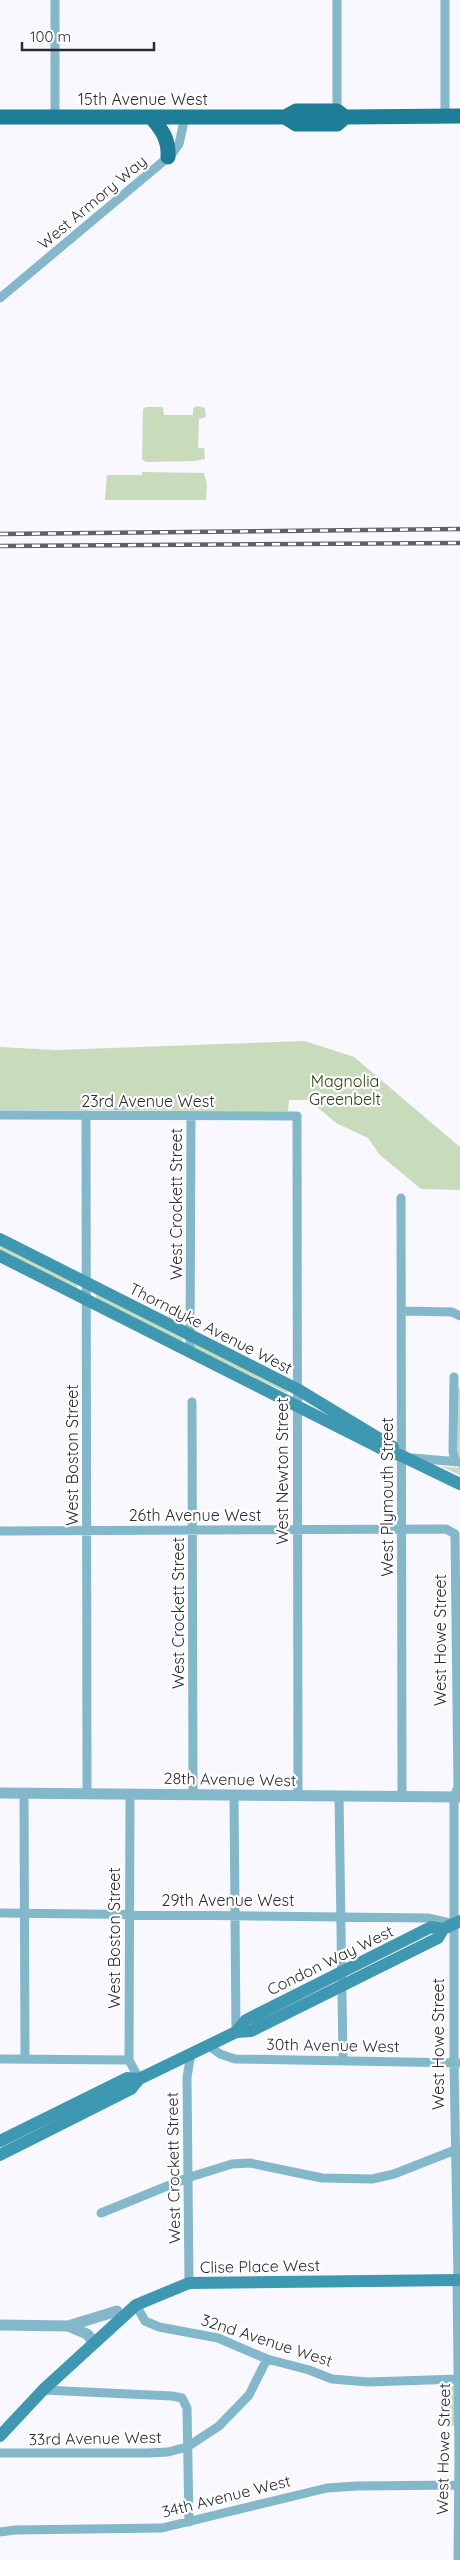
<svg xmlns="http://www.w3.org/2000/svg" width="460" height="2560" font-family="Quicksand,sans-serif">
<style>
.green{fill:#c8dcbb}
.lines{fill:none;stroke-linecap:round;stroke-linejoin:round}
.stream{stroke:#8fc6e8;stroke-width:2.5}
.minor{stroke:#83b8ca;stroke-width:9}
.tertiary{stroke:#83b8ca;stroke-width:11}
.secondary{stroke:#3f98b2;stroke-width:12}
.primary{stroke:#1f7e97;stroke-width:15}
.rail-casing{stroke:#616067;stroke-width:4.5}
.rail{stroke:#fff;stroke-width:2.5;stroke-dasharray:8;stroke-linecap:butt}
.labels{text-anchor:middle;stroke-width:4.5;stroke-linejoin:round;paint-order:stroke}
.street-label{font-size:16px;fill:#2c2b32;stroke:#fff}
.park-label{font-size:16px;fill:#28430f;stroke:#fff}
</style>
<rect width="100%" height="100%" fill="#f9f7ff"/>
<!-- green -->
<path class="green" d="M198,406l7,2 1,9 -7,2 -1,29h6l1,11 -10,2 -49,1 -4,-3 1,-50 3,-2h17l1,8h29v-7z
M142,472l62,1 3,11 -1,16h-101l2,-25h35z
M305,1041l49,16 106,90v43l-39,-1 -41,-34 -12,-17 -32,-15 -27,-23h-20l-1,11 -288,-1v-63l56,3z
M0,1242l78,42 -1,4 -77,-38z
M95,1293l89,46 -3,2 -84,-42z
M193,1343l95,47 -1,3 -94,-45z
M458,1387l2,1v87l-20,-9 18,2z
M449,2386h11v40h-11z"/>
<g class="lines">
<!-- stream -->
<path class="stream" d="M115,1109l35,-4"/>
<!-- minor -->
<path class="minor" d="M55,0v117
M337,0v111
M445,116v-116
M0,298l172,-144 7,-10 6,-27
M0,1115l297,1 1,680
M86,1115l1,679
M401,1198l1,599
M402,1311l50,1 8,4
M190,1353l1,-237
M454,1377l-1,74 2,11
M192,1402l1,393
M413,1458l47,4
M0,1531l446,-2 9,5 3,253 -4,10v266l4,217
M24,1793l1,266
M130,1794l-1,266 10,19
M234,1795l2,237
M339,1796l4,264
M0,1913l428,5 26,6
M208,2045l12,9 15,5 225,4
M0,2059l129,1
M101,2213l86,-35 45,-14 18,-1 72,15 50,1 22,-5 61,-24
M189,2283l-2,-206 4,-23
M136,2305l9,16 14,6 59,11 49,21 42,11 23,9 36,3 92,-3
M43,2390l129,6 10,2 5,10 2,114
M0,2453h148l20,-1 19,-5 32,-21 30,-31 18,-36
M0,2532l15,-2 147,-2 165,-40 30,-2 103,-1
M458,2560l1,-106"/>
<!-- tertiary -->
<path class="tertiary" d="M0,1793l460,4
M458,2280l2,174
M0,2325l68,1 49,-15
M68,2326l19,8 8,9"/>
<!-- secondary -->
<path class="secondary" d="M0,1239l297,150 96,58
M0,1256l380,192 22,8 58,28
M236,2032l10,-12 185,-93 12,2
M0,2141l127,-63 12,1
M0,2155l131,-66 8,-10 97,-47 15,-1 187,-93 5,-9 17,-8
M0,2436l43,-46 93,-85 53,-22 271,-3"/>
<!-- primary -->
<path class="primary" d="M0,117h285l11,-6h41l8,6 115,-1
M151,117c11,13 18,22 17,40
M285,117l11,7h41l8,-7"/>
<!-- rail casing -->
<g class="rail-casing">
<path id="rail" d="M0,534l460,-5
M0,546l460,-3"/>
</g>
<!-- rail -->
<use href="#rail" class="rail"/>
</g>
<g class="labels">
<!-- street labels -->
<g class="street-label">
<text x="143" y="105">15th Avenue West</text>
<text transform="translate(92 202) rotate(-40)" y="6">West Armory Way</text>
<text x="148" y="1107">23rd Avenue West</text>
<text transform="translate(176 1204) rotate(-90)" y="6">West Crockett Street</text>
<text transform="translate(211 1328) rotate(27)" y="6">Thorndyke Avenue West</text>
<text transform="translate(72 1455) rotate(-90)" y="6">West Boston Street</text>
<text transform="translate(282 1471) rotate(-90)" y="6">West Newton Street</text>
<text transform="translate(387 1497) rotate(-90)" y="6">West Plymouth Street</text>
<text x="195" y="1521">26th Avenue West</text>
<text transform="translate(178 1613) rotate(-90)" y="6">West Crockett Street</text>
<text transform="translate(440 1640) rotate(-90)" y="6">West Howe Street</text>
<text transform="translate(230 1779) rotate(1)" y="6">28th Avenue West</text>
<text x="228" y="1906">29th Avenue West</text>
<text transform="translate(114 1938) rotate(-90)" y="6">West Boston Street</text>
<text transform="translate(330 1960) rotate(-26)" y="6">Condon Way West</text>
<text transform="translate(438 2044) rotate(-90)" y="6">West Howe Street</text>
<text transform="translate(333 2045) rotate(1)" y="6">30th Avenue West</text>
<text transform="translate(173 2168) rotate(-91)" y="6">West Crockett Street</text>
<text transform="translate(260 2266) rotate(-1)" y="6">Clise Place West</text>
<text transform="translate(267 2340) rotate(18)" y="6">32nd Avenue West</text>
<text transform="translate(95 2438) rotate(-1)" y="6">33rd Avenue West</text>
<text transform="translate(443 2449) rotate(-89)" y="6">West Howe Street</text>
<text transform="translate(226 2496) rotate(-14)" y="6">34th Avenue West</text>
</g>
<!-- park labels -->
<g class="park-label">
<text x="345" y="1087">Magnolia<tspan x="345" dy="18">Greenbelt</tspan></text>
</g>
</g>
<!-- scale -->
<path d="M22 42v8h132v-8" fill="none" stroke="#2c2b32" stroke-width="2.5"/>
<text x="30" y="42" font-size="15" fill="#2c2b32" stroke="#ffffff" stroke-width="4" paint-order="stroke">100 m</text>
</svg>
